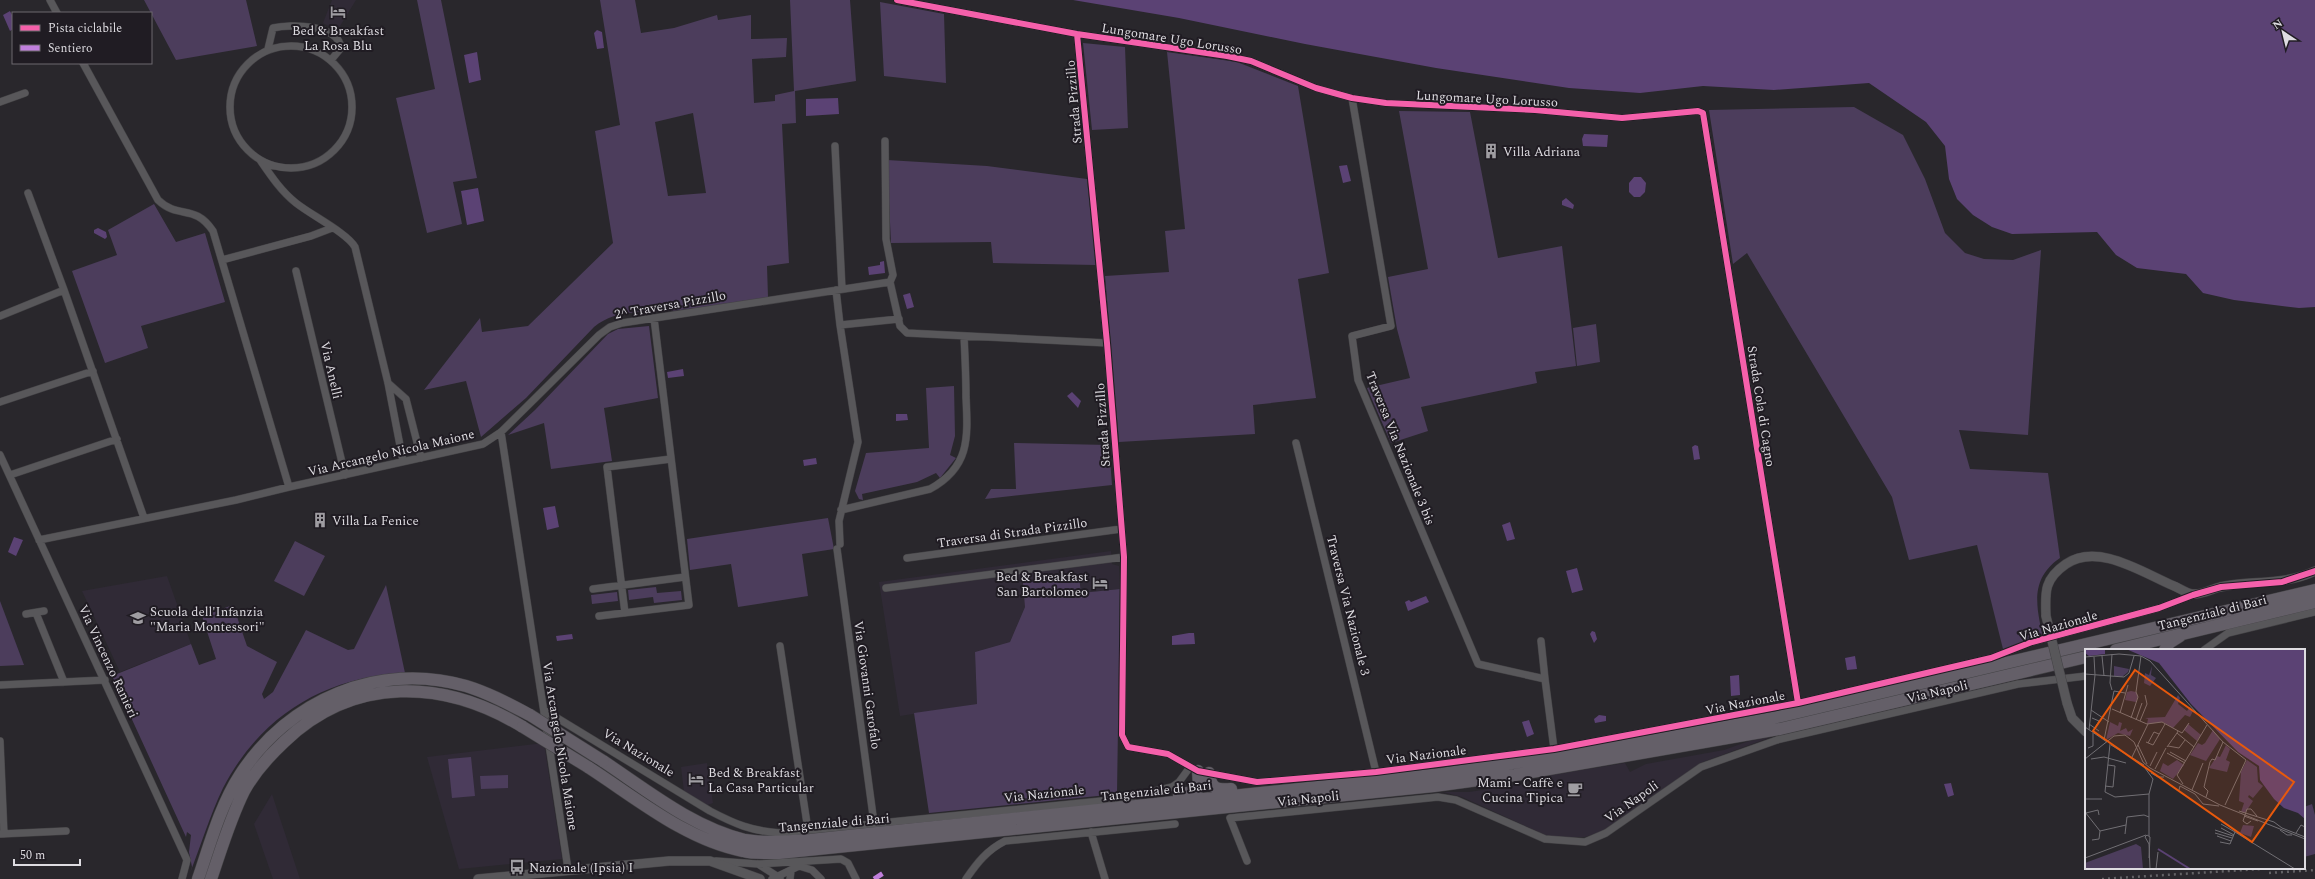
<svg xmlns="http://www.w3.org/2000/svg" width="2315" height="879" font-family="Spectral,serif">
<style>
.built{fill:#302a36}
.green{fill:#4c3d5c;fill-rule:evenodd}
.water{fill:#5b4274}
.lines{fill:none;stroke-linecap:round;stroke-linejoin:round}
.minor-casing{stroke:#434245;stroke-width:8}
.tertiary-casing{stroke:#434245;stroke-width:10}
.trunk-casing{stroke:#434245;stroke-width:13}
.minor{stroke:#58575a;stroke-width:7}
.tertiary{stroke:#58575a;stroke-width:9}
.trunk{stroke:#645f68;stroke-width:12}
.rail{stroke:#636265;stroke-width:2.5;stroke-dasharray:2 4;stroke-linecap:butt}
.tertiary-bridge-casing{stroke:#434245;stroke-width:10;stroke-linecap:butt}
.trunk-bridge-casing{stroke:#434245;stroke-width:13;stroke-linecap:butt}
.tertiary-bridge{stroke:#58575a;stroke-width:9}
.trunk-bridge{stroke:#645f68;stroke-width:12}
.quiet{stroke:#c07fdc;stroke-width:5;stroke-dasharray:10 5;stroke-linecap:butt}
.cycleway-casing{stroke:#201c23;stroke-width:8}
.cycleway{stroke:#f560ab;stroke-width:6}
.labels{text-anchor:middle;stroke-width:4;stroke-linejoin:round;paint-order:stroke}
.poi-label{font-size:13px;fill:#dedce1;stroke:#201c23;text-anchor:start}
.street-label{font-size:13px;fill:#dedce1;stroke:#201c23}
.inset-river{fill:none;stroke:#5b4274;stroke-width:2}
.inset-road{fill:none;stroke:#716f74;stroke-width:1}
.view{fill:#e8590c;fill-opacity:0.15;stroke:#e8590c;stroke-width:2}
.inset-edge{fill:none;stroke:#dedce1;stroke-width:2}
</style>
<rect width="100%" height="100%" fill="#29272c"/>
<!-- built -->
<path class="built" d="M332,0h24l-19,31 -14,-8z
M1111,551l1,13 7,2 1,23 -39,4 -2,-16 -54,30 -15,35 -35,10 2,52 -77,12 -21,-134z
M167,576l24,68 -71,28 -38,-81z
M1774,736l-71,26 -102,70 -16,5h-33l-7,-2 -83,-38 -19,-5h26l54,-8 16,1 4,-9 82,-13 5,9 16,-8 78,-14 25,-9z
M544,743l18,116 -103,10 -32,-112z
M707,763l6,40 -6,2 -23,-13 -3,-25z
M272,794l28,85h-27l-19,-55z"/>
<!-- green -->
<path class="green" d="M144,0h102l11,46 -81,14z
M417,0h24l36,178 -24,4 9,42 -35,9 -31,-135 39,-9z
M600,0h35l6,33 33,-5 43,-13 1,5 33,-5v24l36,-1 -1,19 -34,2 2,44 21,-2v-6l19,-4 -4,-91h60l6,81 -61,10 1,32 -14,1 7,139 -22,3 1,31c-29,6 -59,10 -88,13 -29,3 -62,-3 -86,17l-68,71 -45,39 -15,-56 -42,9 56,-72 2,14 46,-6 85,-83 -18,-112 25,-6zM693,113l13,80 -38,3 -13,-74z
M880,2l64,12 2,69 -62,-7z
M1083,43l42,4 3,81 -36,2z
M1167,52l70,10 61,24 31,187 -31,6 18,119 -63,7 2,29 -136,8 -14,-166 64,-4 -4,-41 20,-2z
M1854,107l49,28 22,44 20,54 20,20 19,6 29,1 28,-10 -13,185 -69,-5 11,39 78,4 12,85c-32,22 -23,51 -16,84l-40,11 -27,-108 -68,15 -17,-63 -145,-244 -14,11 -24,-154z
M1399,111l71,1 28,146 64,-12 14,120 -41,6 2,11 -116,24 7,24 -37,12 -24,-55 43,-10 -13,-49 -9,-52 40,-8z
M887,160l100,6 100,13 9,86 -103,-2 -2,-21 -100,1z
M154,204l22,38 29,-9 20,69 -84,24 7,22 -43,15 -33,-92 45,-16 -9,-25z
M1596,324l4,38 -23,4 -4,-38z
M649,326l9,72 -54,10 8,53 -61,8 -7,-46 -36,12 27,-25 73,-76 10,-5z
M954,386l1,50 -5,19 6,3 -16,20 -4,-5 -19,9 -55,12 1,6 -4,-1 -4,-8 11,-38 63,-5 -3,-60z
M1014,443l95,2 3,40 -127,14 6,-10h25z
M828,518l6,31 -32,5 6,42 -70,11 -7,-43 -41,6 -3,-31z
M295,541l30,15 -21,40 -30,-15z
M1079,576l2,17 39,-4 -3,205 -188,19 -15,-100 63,-9 -2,-52 35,-10 15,-35 -2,-24z
M386,585l19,88c-80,4 -144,42 -182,115 -13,27 -22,57 -33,85l2,-6 -3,-15 2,-17 -4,-3 -1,5 -74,-161 79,-32 8,21 17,-6 -14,-43 31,-11 14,41 30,16 -15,32 2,5 9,-7 33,-62 42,20 6,-1z
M656,587l1,6 24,-2 1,9 -28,3 -1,-6 -24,3 -1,-10z
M617,592l1,9 -26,3 -1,-9z
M0,601l24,64 -24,1z
M471,757l4,39 -23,2 -4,-39z
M508,775v13l-27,1 -1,-13z
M2312,804l3,11v39l-11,3v-50z"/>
<!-- water -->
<path class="water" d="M1073,0h1242v307l-16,1 -33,-4 -32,-4 -31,-7 -17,-19 -49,-6 -21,-13 -19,-23 -85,2 -20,-7 -19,-12 -16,-16 -8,-20 -4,-33 -19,-24 -57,-39 -95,7 -71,-4 -63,7 -71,-5 -133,-20 -131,-24 -126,-26z
M10,11l3,6v12l-3,2 -7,-16z
M597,30l5,2 2,16 -7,1 -3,-16z
M477,52l4,28 -12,3 -5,-28z
M838,98l1,16 -33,2v-17z
M1584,134l24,1 -1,12 -24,-1 -1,-7z
M1347,165l4,16 -8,2 -4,-17z
M1634,177h7l5,6 -1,9 -5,5h-6l-5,-5v-9z
M478,188l6,33 -17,4 -6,-34z
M1566,198l8,7 -1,4 -11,-4v-4z
M98,228l8,4 1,5 -2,2 -11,-6v-3z
M884,261l1,12 -16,2 -1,-8 12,-2v-3z
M910,293l4,14 -7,2 -4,-14z
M683,369l1,7 -16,2 -1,-6z
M1072,392l9,9 -3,7 -11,-12z
M896,414h11l1,6 -12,1z
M1695,445l3,1 2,13 -6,1 -2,-13z
M816,458l1,6 -13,2 -1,-6z
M555,506l4,21 -12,3 -4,-22z
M1510,522l5,17 -8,2 -5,-16z
M14,537l9,3 -7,16 -8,-4z
M1577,568l6,22 -11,3 -6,-22z
M1426,596l3,6 -21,9 -3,-9 4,-2 2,2z
M1592,631l3,1 2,7 -3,4 -4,-9z
M1189,633h5l1,11 -23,1v-9z
M572,634l1,5 -16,2 -1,-5z
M1855,656l2,13 -10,1 -2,-12z
M1739,675l1,20 -9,1 -1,-20z
M1599,715l7,1v5l-11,2 -1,-4z
M1529,720l5,14 -7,3 -5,-15z
M1951,783l3,12 -6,2 -4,-13z"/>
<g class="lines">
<!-- minor casing -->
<g class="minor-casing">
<path id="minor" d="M50,0l7,13
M897,0l180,34 150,22 24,5 65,27 36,10 34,5 149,7 87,8 76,-7 5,2 95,590
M1077,34l30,309 17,214 -2,178 6,12 40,7 30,17 59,11 119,-10 178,-23 244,-46 193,-45 41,-16 127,-34 34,-13
M230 107a61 61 0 1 1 122 0a61 61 0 1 1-122 0Z
M268,49l5,-21c18,-4 65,-4 68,20l-10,12
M83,63l75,137c21,20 36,3 55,31l76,256
M1352,98l39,228 -39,10 6,44 120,284 67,15 9,70
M0,102l25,-9
M885,141l1,98 7,36 -3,7
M835,146l7,143
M260,160c11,16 21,31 36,43 15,12 51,30 59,44l33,136 15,78
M28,193l36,97 80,228
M222,260l89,-24 21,-8
M296,271l49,204
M890,282l10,44 7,7 200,10
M836,290l4,35 59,-6
M0,316l64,-26
M840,325l18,117 -19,79 1,23
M388,383l18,16 15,59
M0,402l93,-31
M501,432l67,437
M1296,443l80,329
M0,455l187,405 -5,19
M10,475l107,-36
M841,510l89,-21c40,-22 38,-51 36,-92 0,-20 -1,-41 -2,-61
M39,540l197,-40 53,-13 194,-43 18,-12 98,-97 11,-8 12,-4 268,-41
M837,549l37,274
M907,558l214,-29
M886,588l238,-31
M593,589l92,-12
M36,613l28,69
M625,613l-18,-146 64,-8
M26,614l18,-3
M599,616l90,-11 -35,-287
M1541,641l4,38
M780,646l28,184
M2204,650l24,-17 87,-21
M0,685l105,-5
M544,710l166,101c25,13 41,20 70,22l341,-34 51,-12 7,-5 11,-15
M0,741l4,93
M1091,832l14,47
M0,834l66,-3
M716,861l42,3 83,-5 7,4 8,16
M1247,861l-17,-43 208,-21 18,3 89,39 40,3 21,-9 95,-66 76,-27 241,-56 68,-8
M758,864l22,14
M772,879l27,-13 13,4 9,9
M790,879l1,-8
M966,879c11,-16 21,-29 39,-38l170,-17"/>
</g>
<!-- tertiary casing -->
<g class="tertiary-casing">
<path id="tertiary" d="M2046,616c-1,-24 -2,-37 20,-52 32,-22 77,9 108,22 5,2 14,8 19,8 8,1 19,-5 27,-7 32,-7 64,-1 95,-16
M2067,703l5,15 14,14
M478,879l191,-18h41l50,18"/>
</g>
<!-- trunk casing -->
<g class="trunk-casing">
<path id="trunk" d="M2116,650l199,-48
M2165,650l4,-7 11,-7
M603,761c45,30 89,66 142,79 21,4 44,1 65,0l632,-66 181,-28 150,-28 542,-128
M588,767c48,31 98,73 155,84 11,3 24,2 36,2l655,-67 81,-11 265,-46 306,-72
M1209,773c2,16 7,17 22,16
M1179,795l16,-4 4,-4 -1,-16
M198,879c12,-35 22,-73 42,-104 48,-75 139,-114 226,-89 23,7 43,18 64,29
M211,879c10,-29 19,-60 33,-88 10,-18 25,-35 40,-49 70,-67 160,-63 239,-15"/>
</g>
<!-- minor -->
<use href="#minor" class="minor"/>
<!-- tertiary -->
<use href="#tertiary" class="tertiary"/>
<!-- trunk -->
<use href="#trunk" class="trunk"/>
<!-- rail -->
<path class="rail" d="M2269,873l46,-3
M2102,879l174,-11"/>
<!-- tertiary-bridge casing -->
<g class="tertiary-bridge-casing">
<path id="tertiary-bridge" d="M2046,616l21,87"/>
</g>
<!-- trunk-bridge casing -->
<g class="trunk-bridge-casing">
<path id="trunk-bridge" d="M530,715l73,46
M523,727l65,40"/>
</g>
<!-- tertiary-bridge -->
<use href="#tertiary-bridge" class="tertiary-bridge"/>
<!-- trunk-bridge -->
<use href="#trunk-bridge" class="trunk-bridge"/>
<!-- quiet -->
<path class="quiet" d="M874,879l11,-7"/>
<!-- cycleway casing -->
<g class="cycleway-casing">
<path id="cycleway" d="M897,0l180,34 150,22 24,5 65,27 36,10 34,5 149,7 87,8 76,-7 5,2 95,590
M1077,34l30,309 17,214 -2,178 6,12 40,7 30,17 59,11 119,-10 178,-23 244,-46 193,-45 41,-16 127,-34 34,-13 28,-8 61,-5 33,-11"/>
</g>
<!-- cycleway -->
<use href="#cycleway" class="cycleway"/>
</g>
<!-- icons -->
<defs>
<g id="hotel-bare" transform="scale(1.2)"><path d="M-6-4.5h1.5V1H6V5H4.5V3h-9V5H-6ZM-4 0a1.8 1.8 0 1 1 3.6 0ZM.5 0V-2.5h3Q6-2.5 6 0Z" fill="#9f9da2" stroke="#201c23" stroke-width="2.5" paint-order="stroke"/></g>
<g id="building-bare" transform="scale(1.2)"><path d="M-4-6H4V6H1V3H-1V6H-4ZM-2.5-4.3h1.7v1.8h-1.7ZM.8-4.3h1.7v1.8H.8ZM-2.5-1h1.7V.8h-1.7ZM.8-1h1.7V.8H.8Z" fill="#9f9da2" stroke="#201c23" stroke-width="2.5" paint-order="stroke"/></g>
<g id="school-bare" transform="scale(1.2)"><path d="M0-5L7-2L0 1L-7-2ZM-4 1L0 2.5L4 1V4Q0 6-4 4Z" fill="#9f9da2" stroke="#201c23" stroke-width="2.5" paint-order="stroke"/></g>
<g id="cafe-bare" transform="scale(1.2)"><path d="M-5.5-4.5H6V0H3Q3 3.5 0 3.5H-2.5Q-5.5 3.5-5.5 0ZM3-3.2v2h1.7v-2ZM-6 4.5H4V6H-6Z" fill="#9f9da2" stroke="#201c23" stroke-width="2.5" paint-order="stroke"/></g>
<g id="bus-bare" transform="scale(1.2)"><path d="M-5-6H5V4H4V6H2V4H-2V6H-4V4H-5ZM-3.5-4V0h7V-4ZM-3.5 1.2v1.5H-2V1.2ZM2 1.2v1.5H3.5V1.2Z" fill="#9f9da2" stroke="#201c23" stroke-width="2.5" paint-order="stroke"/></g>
</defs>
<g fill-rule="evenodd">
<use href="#hotel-bare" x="338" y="12"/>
<use href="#building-bare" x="1491" y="151"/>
<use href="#building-bare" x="320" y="520"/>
<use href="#hotel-bare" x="1100" y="583"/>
<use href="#school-bare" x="138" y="618"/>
<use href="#hotel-bare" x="696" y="779"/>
<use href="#cafe-bare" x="1575" y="789"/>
<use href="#bus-bare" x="517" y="867"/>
</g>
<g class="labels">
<!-- poi labels -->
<g class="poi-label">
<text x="338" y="35" text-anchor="middle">Bed &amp; Breakfast<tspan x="338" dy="15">La Rosa Blu</tspan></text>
<text x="1503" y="156">Villa Adriana</text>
<text x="332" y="525">Villa La Fenice</text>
<text x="1088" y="581" text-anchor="end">Bed &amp; Breakfast<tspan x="1088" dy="15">San Bartolomeo</tspan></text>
<text x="150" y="616">Scuola dell'Infanzia<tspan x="150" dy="15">"Maria Montessori"</tspan></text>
<text x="708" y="777">Bed &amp; Breakfast<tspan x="708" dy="15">La Casa Particular</tspan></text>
<text x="1563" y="787" text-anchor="end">Mami - Caffè e<tspan x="1563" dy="15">Cucina Tipica</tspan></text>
<text x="529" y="872">Nazionale (Ipsia) I</text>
</g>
<!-- street labels -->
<g class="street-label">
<text transform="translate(1172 38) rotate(9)" y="5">Lungomare Ugo Lorusso</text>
<text transform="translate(1487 98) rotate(3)" y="5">Lungomare Ugo Lorusso</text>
<text transform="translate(1073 102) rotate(-95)" y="5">Strada Pizzillo</text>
<text transform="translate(670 304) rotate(-10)" y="5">2^ Traversa Pizzillo</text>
<text transform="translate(332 370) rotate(77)" y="5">Via Anelli</text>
<text transform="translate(1762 406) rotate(81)" y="5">Strada Cola di Cagno</text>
<text transform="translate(1102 425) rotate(-94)" y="5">Strada Pizzillo</text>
<text transform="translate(1401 448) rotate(68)" y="5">Traversa Via Nazionale 3 bis</text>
<text transform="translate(391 452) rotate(-13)" y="5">Via Arcangelo Nicola Maione</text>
<text transform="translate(1012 532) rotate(-8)" y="5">Traversa di Strada Pizzillo</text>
<text transform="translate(1349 605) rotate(76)" y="5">Traversa Via Nazionale 3</text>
<text transform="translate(2212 612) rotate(-14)" y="5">Tangenziale di Bari</text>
<text transform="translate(2058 625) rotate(-16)" y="5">Via Nazionale</text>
<text transform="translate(109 661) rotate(65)" y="5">Via Vincenzo Ranieri</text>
<text transform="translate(868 685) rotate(82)" y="5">Via Giovanni Garofalo</text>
<text transform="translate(1937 691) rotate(-13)" y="5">Via Napoli</text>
<text transform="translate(1745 702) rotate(-11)" y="5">Via Nazionale</text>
<text transform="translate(561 746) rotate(81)" y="5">Via Arcangelo Nicola Maione</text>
<text transform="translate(639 752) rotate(31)" y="5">Via Nazionale</text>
<text transform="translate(1426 754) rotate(-7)" y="5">Via Nazionale</text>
<text transform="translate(1156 790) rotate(-6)" y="5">Tangenziale di Bari</text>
<text transform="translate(1044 793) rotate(-6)" y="5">Via Nazionale</text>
<text transform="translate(1308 798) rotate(-6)" y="5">Via Napoli</text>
<text transform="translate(1631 801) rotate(-35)" y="5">Via Napoli</text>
<text transform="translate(834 822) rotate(-5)" y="5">Tangenziale di Bari</text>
</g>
</g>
<!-- overview -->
<g transform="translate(2085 649)">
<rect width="220" height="220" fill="#29272c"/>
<path d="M29,17l15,3 -1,3 -6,5 -8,-1zM67,17l-1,9 5,3 -6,8 -6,-3 1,-10 4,2zM46,42l5,1 2,4 -2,6 -11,-2 2,-8zM93,46l2,3 -2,6 9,7 3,-4 3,4 -3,6 -5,-2 -12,13 -10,-6 -16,2 1,-5 -3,-1 20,-1zM25,73l8,4 1,-4 3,1 -2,8 6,-3 2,4 5,-3 -3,7 -12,-3 -12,7zM103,75l13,11 -4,6 -13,-11zM128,81l7,9 -14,22 -16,-6 8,-12 4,2 3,-2zM141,96l4,4 -4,11 4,2 -3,10 -18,-4 8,-12 3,1zM92,111l7,5 -11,14 -13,-8 3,-8 5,3zM162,111l10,7 1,15 5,4 -10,12 -4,-3 -1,2 5,4 -8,12 -4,-1 3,-9 -5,-2 2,-29zM158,176l11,1 -3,11 -11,-4zM51,195l5,3 2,22h-58v-6z" fill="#4c3d5c"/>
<path d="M0,0h20v5l-16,2 -4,-3zM41,0h179v170l-7,-6 -14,-5 -10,-9 -14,-19 -1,-14 -21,-14 -47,-48 -32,-41z" fill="#5b4274"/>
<path class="inset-river" d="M73,200l32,20"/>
<path class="inset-road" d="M27,5l-2,29 2,7M17,7l2,20M0,8l34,-3 22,2 9,5 73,81 23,18 -21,45M0,25l39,3 5,-4 5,-17M27,60l35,15 15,-2 20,11M6,61l18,12M35,64l8,-28M7,69l7,3 -4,7M46,69l7,-21 -2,-5 5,-36M51,71l6,-17M55,72l7,-17 -2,-9M4,75l10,7M0,78l22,15M4,81l6,-55 -1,-18M93,82l-1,2 17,14M97,84l7,-10M19,91l10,-49 11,2M61,93l7,3 12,-21M63,94l6,-11 5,2M25,95l-5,48 10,5 34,-3M26,96l33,20M53,96l9,19M83,97l11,2 6,-8M82,98l10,-14M3,99l5,-2v-13M85,103l16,9M82,104l18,10M47,108l16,-33M0,110l29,-23 11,-1 9,7 9,20 7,6 70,37 85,34M6,110l13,-2 22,6M65,117l7,-14M60,119l8,11 -4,15v42M70,120l11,-21M66,124l7,4h6M98,135l-6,-9 30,-50M20,137l8,1 2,-21 -7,-1M94,141l1,-4 15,8 8,10 16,2M107,141l11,-27M121,148l2,-6 -4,-4 6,-25 2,-3 3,1 8,-18M0,150h17M154,162l35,11 8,6 23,9M0,163l15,19 26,-6M1,164l12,-3 1,5M159,167l14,5M166,172l-4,3 -4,-3 4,-12h4l6,7M136,175l14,8M136,179l13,7M130,181l18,6M195,181l7,5h5M130,184l17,5M211,184l5,-8 4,2M40,185l2,-17 17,-2 5,2M132,187l14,5M7,191l7,-1 1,-8M135,193l10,2 5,-12 60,37M0,209l61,-23M64,209l1,-21 -3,-2 -2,2 4,7 1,25M71,220l2,-17"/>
<path class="view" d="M50,21l159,112 -42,60 -159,-111z"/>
<rect width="220" height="220" class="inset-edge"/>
</g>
<!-- legend -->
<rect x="12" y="12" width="140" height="52" fill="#201c23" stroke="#6c696f"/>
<rect x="20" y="25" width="20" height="6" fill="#f560ab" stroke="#6c696f"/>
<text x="48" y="32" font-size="12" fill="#dedce1">Pista ciclabile</text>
<rect x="20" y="45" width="20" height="6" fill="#c07fdc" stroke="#6c696f"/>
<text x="48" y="52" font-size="12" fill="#dedce1">Sentiero</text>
<!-- north arrow -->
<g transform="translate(2283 32) rotate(325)" stroke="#201c23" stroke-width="3" paint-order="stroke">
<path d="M0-3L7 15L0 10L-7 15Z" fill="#dedce1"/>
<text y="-6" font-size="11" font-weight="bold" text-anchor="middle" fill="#dedce1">N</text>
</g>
<!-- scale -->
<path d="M14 859v6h66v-6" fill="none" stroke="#dedce1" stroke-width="2"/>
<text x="20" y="859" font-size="12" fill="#dedce1" stroke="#201c23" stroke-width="3" paint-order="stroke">50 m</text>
</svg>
